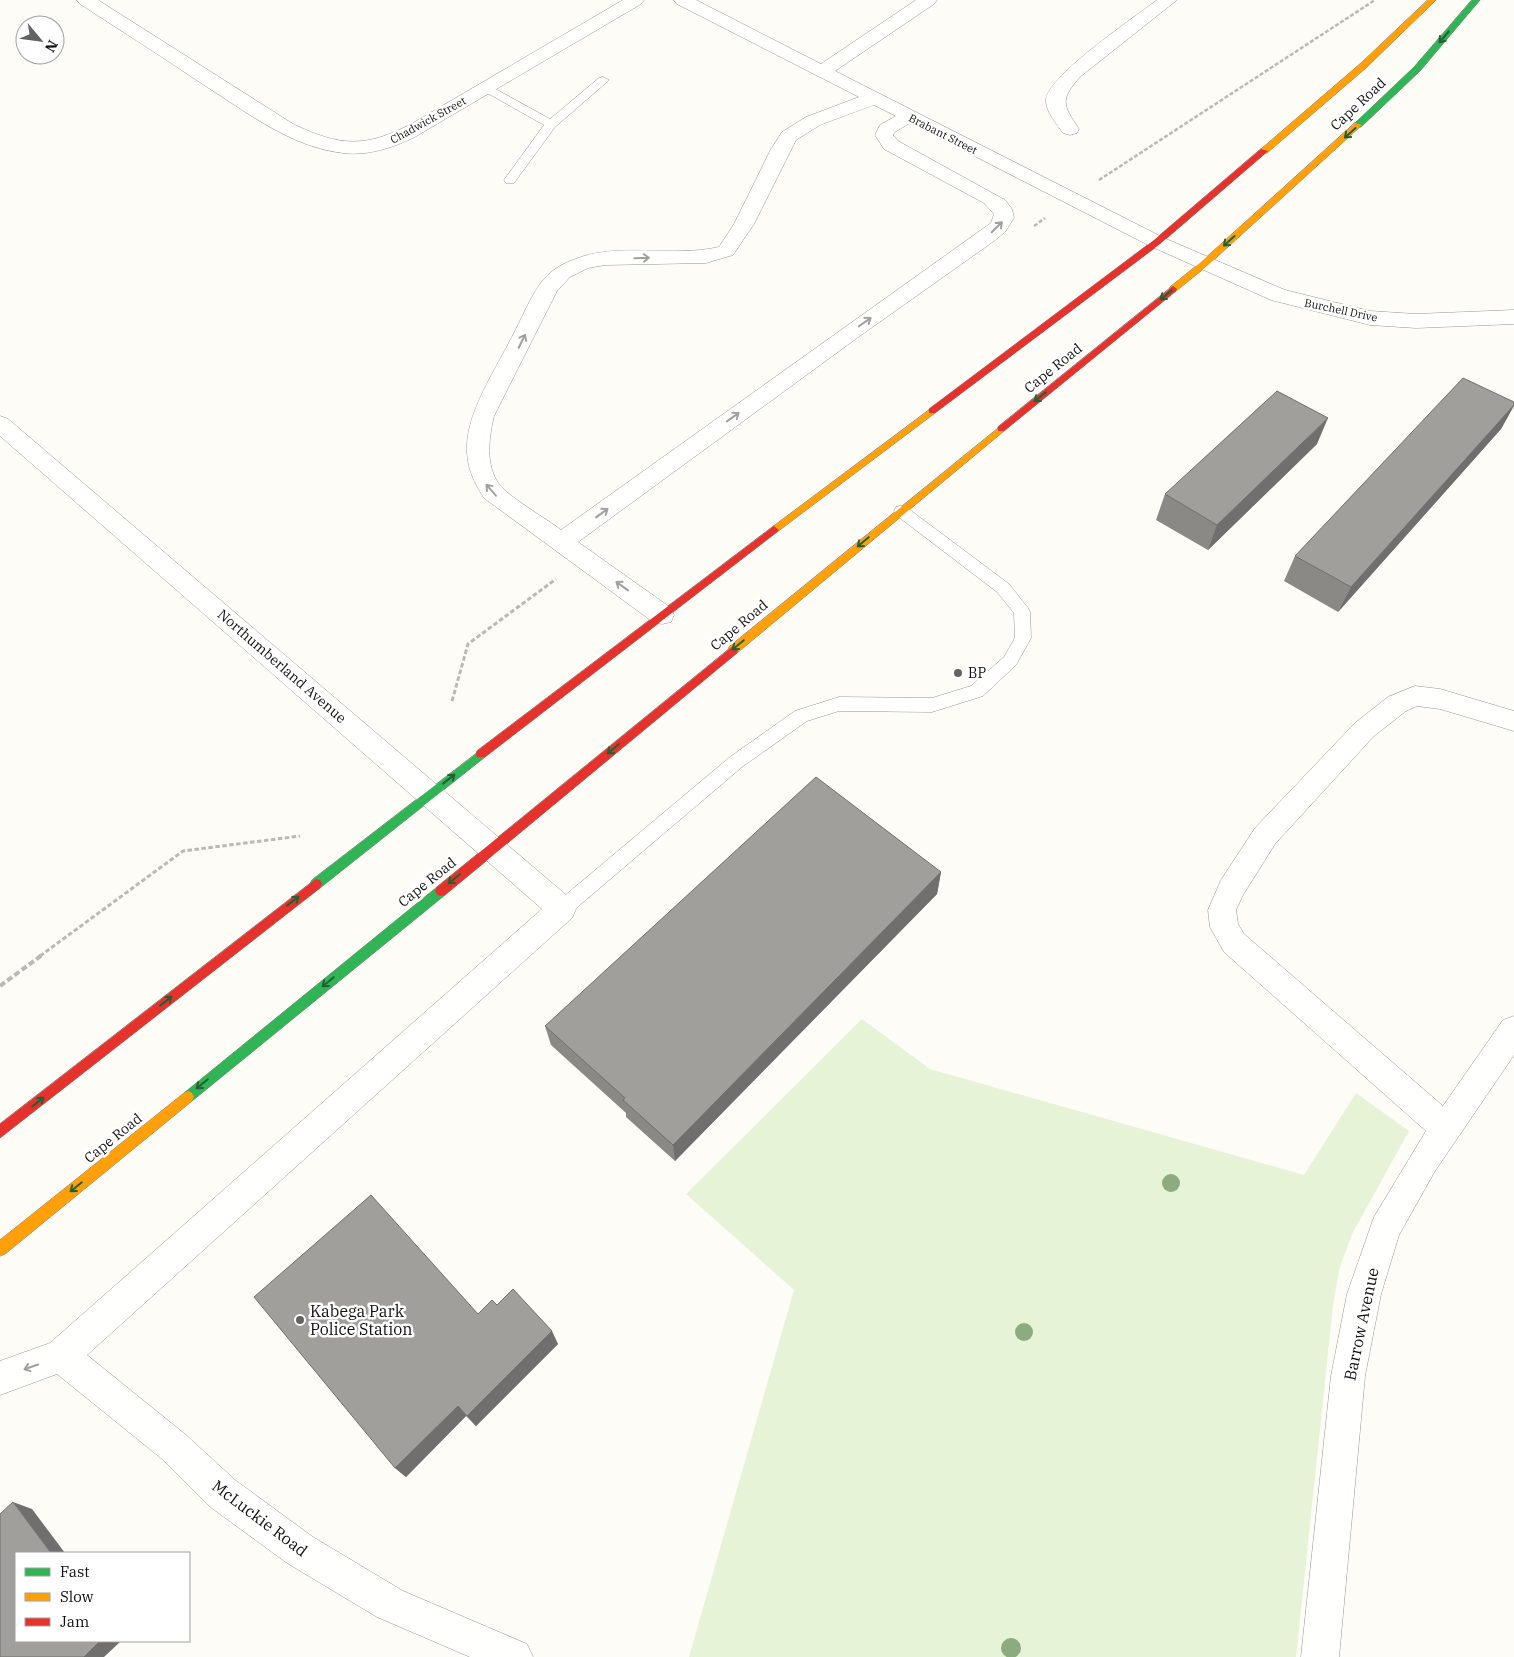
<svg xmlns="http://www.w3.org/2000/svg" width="1514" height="1657" font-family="'IBM Plex Serif',serif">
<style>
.green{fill:#e7f3d7}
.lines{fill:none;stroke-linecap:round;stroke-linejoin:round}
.lane-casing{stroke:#979795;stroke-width:1}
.street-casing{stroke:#979795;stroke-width:1}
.fast-casing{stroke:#858482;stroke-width:1}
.slow-casing{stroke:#858482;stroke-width:1}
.jam-casing{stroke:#858482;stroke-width:1}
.path-far2{stroke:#b9b9b8;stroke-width:2.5;stroke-dasharray:4 2;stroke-linecap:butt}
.path-far1{stroke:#b9b9b8;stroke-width:3;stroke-dasharray:4.5 2.5;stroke-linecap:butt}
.path{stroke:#b9b9b8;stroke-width:4;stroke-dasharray:6 3;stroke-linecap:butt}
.lane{fill:#fffffe;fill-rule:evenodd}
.street{fill:#fffffe;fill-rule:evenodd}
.fast{fill:#30b455;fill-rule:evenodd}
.slow{fill:#ff9f0a;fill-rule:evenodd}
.jam{fill:#e5322d;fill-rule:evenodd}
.tree{fill:#8cac80}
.wall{fill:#8a8986}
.shaded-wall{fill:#716f6d}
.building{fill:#a19f9c;stroke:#716f6d}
.oneway{stroke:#206233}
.oneway2{stroke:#a0a09f}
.poi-dot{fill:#646362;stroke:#fff;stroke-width:2}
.labels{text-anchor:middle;stroke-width:5;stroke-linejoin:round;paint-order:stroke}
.far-street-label{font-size:11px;fill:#111;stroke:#fff}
.street-label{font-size:14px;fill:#111;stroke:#fff}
.poi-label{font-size:14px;fill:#111;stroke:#fff;text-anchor:start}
.near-poi-label{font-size:16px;fill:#111;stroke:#fff;text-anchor:start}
.near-street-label{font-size:16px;fill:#111;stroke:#fff}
</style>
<rect width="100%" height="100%" fill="#fdfcf7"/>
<!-- green -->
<path class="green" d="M862,1019l68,50 374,106 52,-82 53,38 -57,103 -13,36 -6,36 -37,351h-607l105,-367 -108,-96z"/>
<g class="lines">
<!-- lane casing -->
<g class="lane-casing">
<path id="lane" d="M603,77l6,3 -2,2 -52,45 -41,56h-8l-2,-3 40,-55 -62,-35 -2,-2 2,-2h8l60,33 49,-41z
M901,506l5,1 103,77 19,24 2,4 1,26 -15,27 -33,31 -51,16 -93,-1 -32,10 -65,46 -174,148 -6,2 -6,-2 -3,-6 3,-6 174,-146 65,-46 44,-14 93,1 39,-12 33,-29 11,-19 -1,-25 -17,-21 -101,-77 -2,-4 2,-4z"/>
</g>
<!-- street casing -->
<g class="street-casing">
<path id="street" d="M77,0h21l195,124c48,23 73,24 120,-1l210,-123h21l-3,4 -228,134c-22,10 -45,18 -70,15 -53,-6 -98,-42 -142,-70 -40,-27 -81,-53 -121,-79z
M674,0h22l125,64 95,-64h21l-3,4 -99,67 329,167 121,52 85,21 46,3 98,-4v14l-98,4 -46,-3 -99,-25 -121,-54 -240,-123 -15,9 -2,3 5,6 107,59 7,9 2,9 -9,14 -11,9 -137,97 -279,204 93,66 3,7 -3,7 -9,2 -9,-2 -169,-124c-11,-17 -18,-33 -17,-53 1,-36 32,-81 48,-114 8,-15 15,-33 25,-47 9,-12 19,-19 33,-24 44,-19 99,-2 146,-13l15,-23 37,-75 11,-17 24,-15 53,-20 -182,-93zM874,105l22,11 -16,9 -5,10 9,14 100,54 10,11 -3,9 -430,307c-14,-11 -54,-34 -62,-46 -14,-19 -10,-47 -5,-68l63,-125 13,-14 18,-9 17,-3 101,-2 27,-8 21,-31 42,-84 24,-15z
M1157,0h20l-96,76c-21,23 -19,28 -2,53l-2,4 -7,2 -7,-2c-6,-9 -18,-22 -17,-34 4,-25 89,-82 111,-99z
M0,416l8,3 564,481 4,9 -4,9 -485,437 99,80 49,45 78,57 90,54 124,53 6,13h-63l-93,-40 -90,-54 -78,-57 -47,-47 -105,-85 -57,21v-34l50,-18 492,-434 -542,-473z
M1415,686l25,3 74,22v20l-74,-22 -23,-3 -11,5 -32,25 -99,108 -32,51 -7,15 2,14 6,10 199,172 60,-86 11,-4v39l-79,116 -36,64 -18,59 -16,82 -26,281h-38l30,-281 16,-82 27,-77 52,-86 -202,-179 -14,-25 -2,-17 13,-30 34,-52 101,-106 32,-25z"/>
</g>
<!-- fast casing -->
<g class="fast-casing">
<path id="fast" d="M1472,0h8l-60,71 -59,56h-6v-4l59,-56z
M481,750l4,1 1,3 -1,3 -165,131 -4,1 -4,-1 -2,-4 2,-4z
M441,886l4,1 2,4 -2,4 -253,206 -4,2 -4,-2 -2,-4 2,-4 253,-206z"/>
</g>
<!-- slow casing -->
<g class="slow-casing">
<path id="slow" d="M1428,0h8l-69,67 -100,86h-6v-4l100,-86z
M1355,123l7,2 -155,141 -31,25h-6v-4l31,-25z
M932,408l5,3 -2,2 -158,119h-6l-2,-2 2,-2z
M1001,426l3,1v4l-267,222h-8l-1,-3 1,-3z
M188,1091l4,2 2,4 -2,4 -187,153 -5,2v-16l184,-147z"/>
</g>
<!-- jam casing -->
<g class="jam-casing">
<path id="jam" d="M1261,149l7,2 -108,93 -225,169h-6v-4l225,-169z
M1173,286l4,3 -1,2 -172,140h-6v-4z
M774,526l5,4 -2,2 -292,225h-8l-1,-3 1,-3z
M733,646l5,4 -1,3 -292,242 -4,1 -4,-1 -2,-4 2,-4z
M316,879l4,1 2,4 -2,4 -320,250v-14z"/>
</g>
<!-- path-far2 -->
<path class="path-far2" d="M1099,180l276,-180
M1034,226l11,-8"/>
<!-- path-far1 -->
<path class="path-far1" d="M452,701l16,-57 88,-65
M40,956l143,-105 117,-15"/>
<!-- path -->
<path class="path" d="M0,986l42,-31"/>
<!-- lane -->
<use href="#lane" class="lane"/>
<!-- street -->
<use href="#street" class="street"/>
<!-- fast -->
<use href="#fast" class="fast"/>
<!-- slow -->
<use href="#slow" class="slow"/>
<!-- jam -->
<use href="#jam" class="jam"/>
</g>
<!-- trees -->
<g class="tree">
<circle cx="1171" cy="1183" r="9"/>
<circle cx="1024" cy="1332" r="9"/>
<circle cx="1011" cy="1648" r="10"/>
</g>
<!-- wall -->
<path class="wall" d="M1514,402v4l-13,23 -163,183 -54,-31 11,-25z
M1317,444l-109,106 -52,-30 9,-26z
M941,872l-4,22 -262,267 -49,-44v-4l-75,-68 -6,-19z
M497,1305l61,39 -82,82 -10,-10 -60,61 -11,-9 83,-154z"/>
<!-- shaded-wall -->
<path class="shaded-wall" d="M1514,405l-13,24 -163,183 13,-25z
M1328,418l-11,26 -109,106 9,-25z
M941,872l-4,22 -262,267 -2,-16z
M552,1331l6,13 -82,82 -9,-10z
M458,1406l8,10 -60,61 -11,-9z
M13,1502l19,7 33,44h-14z
M100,1641h21l-17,16h-20z"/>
<!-- building -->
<path class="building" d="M1463,378l51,24v3l-163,182 -56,-31z
M1277,391l51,27 -111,107 -52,-31z
M816,777l125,95 -268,273 -50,-45 2,-2 -80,-72z
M371,1195l107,119 14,-14 5,5 16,-16 39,42 -85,85 -9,-10 -63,62 -141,-171z
M13,1502l38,51h-35v88h84l-16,16h-84v-143z"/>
<!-- one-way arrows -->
<defs><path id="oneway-shaft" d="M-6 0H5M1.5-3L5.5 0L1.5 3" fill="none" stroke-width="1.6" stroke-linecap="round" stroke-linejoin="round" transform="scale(1.25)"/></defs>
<g class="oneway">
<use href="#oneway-shaft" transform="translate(1444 37) rotate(130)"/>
<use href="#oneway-shaft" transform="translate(1350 133) rotate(138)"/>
<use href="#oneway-shaft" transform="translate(1229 241) rotate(138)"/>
<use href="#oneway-shaft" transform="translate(1166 295) rotate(141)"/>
<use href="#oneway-shaft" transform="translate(1040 397) rotate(141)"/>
<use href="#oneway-shaft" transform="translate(863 542) rotate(140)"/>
<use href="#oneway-shaft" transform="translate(738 645) rotate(140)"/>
<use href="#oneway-shaft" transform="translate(613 749) rotate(140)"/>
<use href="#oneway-shaft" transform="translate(449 779) rotate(-38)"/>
<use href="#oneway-shaft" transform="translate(454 879) rotate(141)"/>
<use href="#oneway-shaft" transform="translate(293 901) rotate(-38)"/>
<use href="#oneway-shaft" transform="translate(328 982) rotate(141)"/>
<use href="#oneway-shaft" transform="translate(166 1001) rotate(-38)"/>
<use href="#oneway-shaft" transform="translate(202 1084) rotate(141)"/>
<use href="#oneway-shaft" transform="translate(38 1102) rotate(-38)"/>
<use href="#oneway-shaft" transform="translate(76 1187) rotate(141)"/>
</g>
<g class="oneway2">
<use href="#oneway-shaft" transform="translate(997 227) rotate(-45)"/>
<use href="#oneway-shaft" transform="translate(642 258) rotate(-2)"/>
<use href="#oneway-shaft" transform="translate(865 322) rotate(-35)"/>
<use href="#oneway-shaft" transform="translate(522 341) rotate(-64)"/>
<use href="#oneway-shaft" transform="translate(733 417) rotate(-36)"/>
<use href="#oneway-shaft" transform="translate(491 490) rotate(-131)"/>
<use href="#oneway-shaft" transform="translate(602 513) rotate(-36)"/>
<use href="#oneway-shaft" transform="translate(622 586) rotate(-144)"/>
<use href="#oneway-shaft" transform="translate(31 1367) rotate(161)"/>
</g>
<!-- markers -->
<g class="poi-dot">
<circle cx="958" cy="673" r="5"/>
<circle cx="300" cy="1320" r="5"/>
</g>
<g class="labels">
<!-- far-street labels -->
<g class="far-street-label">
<text transform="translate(428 120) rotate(-29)" y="4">Chadwick Street</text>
<text transform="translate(943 134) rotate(27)" y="4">Brabant Street</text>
<text transform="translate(1341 310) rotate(12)" y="4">Burchell Drive</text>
</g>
<!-- street labels -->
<g class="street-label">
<text transform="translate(1358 104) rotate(-43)" y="5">Cape Road</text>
<text transform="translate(1053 368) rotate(-39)" y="5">Cape Road</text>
<text transform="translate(739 625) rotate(-40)" y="5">Cape Road</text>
<text transform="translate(282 666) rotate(41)" y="5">Northumberland Avenue</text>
<text transform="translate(427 882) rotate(-39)" y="5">Cape Road</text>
<text transform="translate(113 1138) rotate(-39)" y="5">Cape Road</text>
</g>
<!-- poi labels -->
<g class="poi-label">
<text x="968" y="678">BP</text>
</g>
<!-- near-poi labels -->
<g class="near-poi-label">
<text x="310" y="1317">Kabega Park<tspan x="310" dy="18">Police Station</tspan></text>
</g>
<!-- near-street labels -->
<g class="near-street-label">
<text transform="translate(1361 1324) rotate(-78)" y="6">Barrow Avenue</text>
<text transform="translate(260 1518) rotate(37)" y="6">McLuckie Road</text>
</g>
</g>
<!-- legend -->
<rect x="15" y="1552" width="175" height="90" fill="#ffffff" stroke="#a0a0a0"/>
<rect x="25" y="1568" width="25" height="8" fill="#30b455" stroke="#a0a0a0"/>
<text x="60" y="1577" font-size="15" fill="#111111">Fast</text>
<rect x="25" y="1593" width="25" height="8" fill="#ff9f0a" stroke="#a0a0a0"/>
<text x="60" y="1602" font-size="15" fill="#111111">Slow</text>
<rect x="25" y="1618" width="25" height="8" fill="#e5322d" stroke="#a0a0a0"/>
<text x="60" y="1627" font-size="15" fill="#111111">Jam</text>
<!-- north arrow -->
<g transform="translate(40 40) rotate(119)"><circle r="24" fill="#ffffff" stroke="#a0a0a0"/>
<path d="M0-4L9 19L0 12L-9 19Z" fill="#646362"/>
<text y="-8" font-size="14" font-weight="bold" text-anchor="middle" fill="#111111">N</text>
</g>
</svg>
